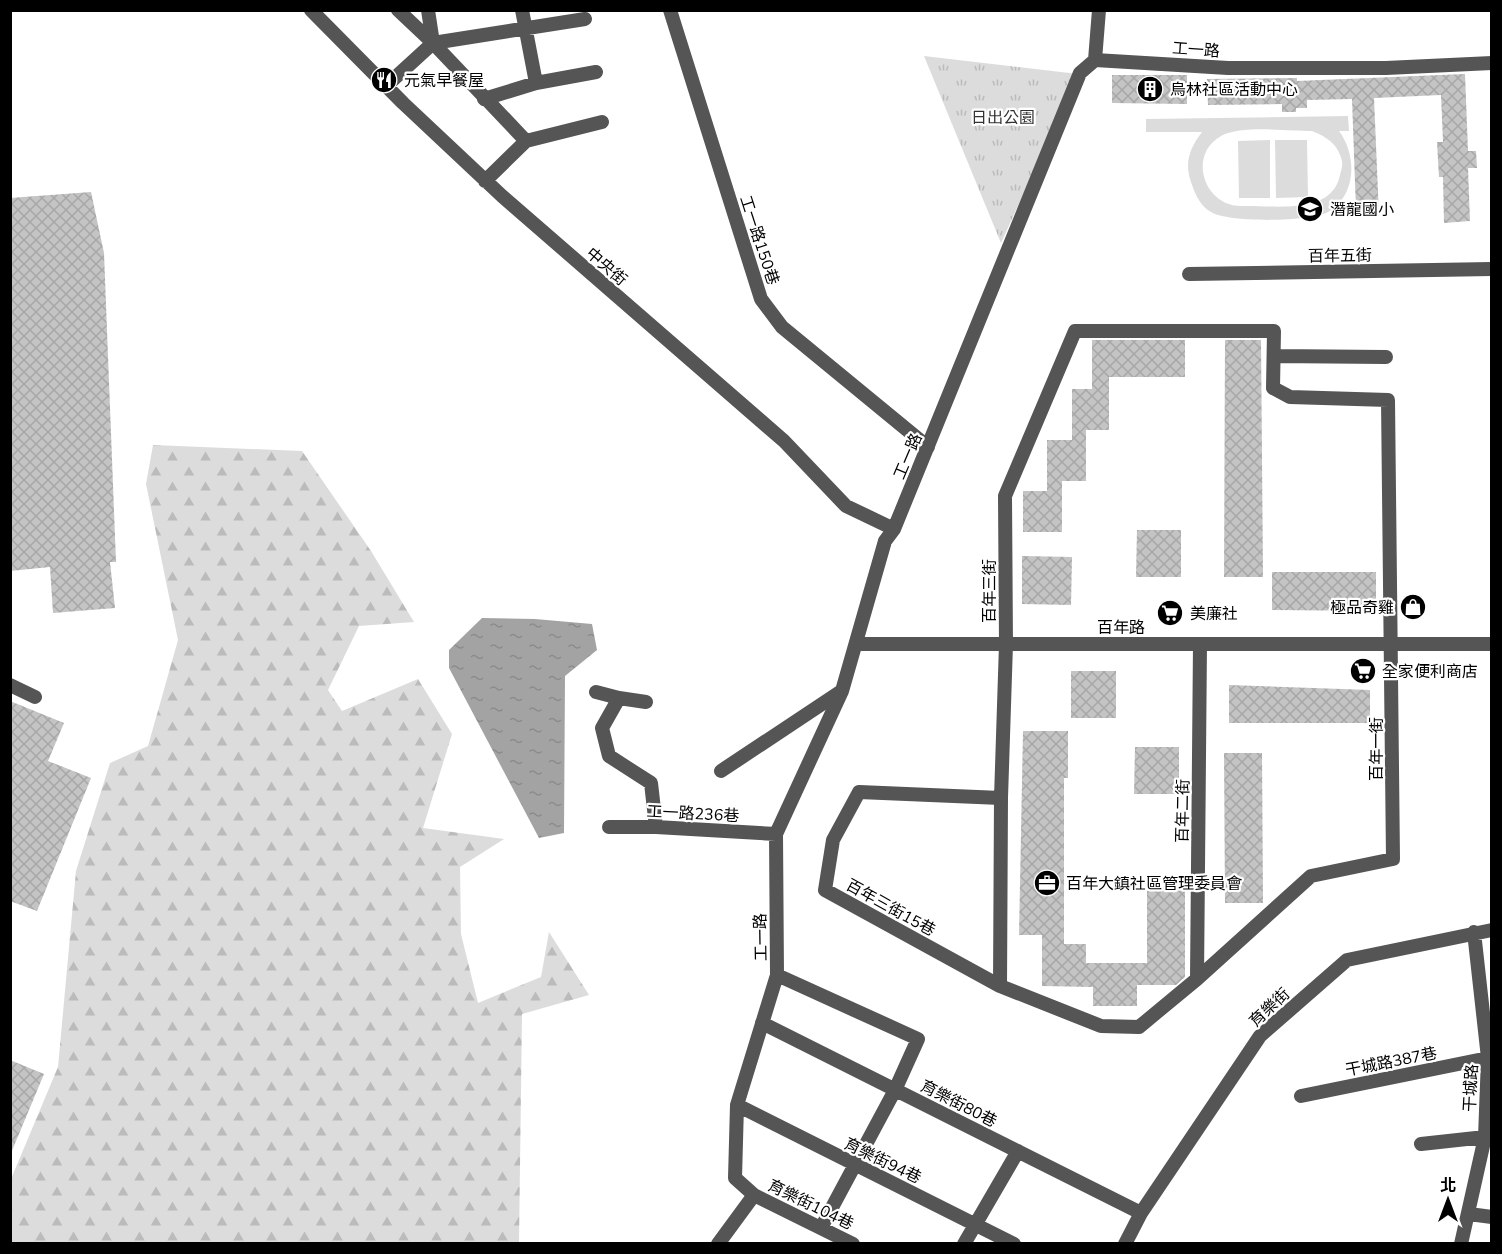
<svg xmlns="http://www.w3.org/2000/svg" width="1502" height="1254" font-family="'Nunito Sans','Noto Sans TC',sans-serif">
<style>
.green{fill:#dcdcdc;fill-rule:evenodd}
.forest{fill:url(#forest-firs)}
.park{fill:url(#park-tufts)}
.water{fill:url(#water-ripples)}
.building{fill:url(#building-cross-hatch)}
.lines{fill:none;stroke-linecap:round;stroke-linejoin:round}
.minor{stroke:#555;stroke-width:14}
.labels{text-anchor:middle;stroke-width:4.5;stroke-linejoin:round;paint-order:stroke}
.street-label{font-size:16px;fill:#000;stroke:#fff}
.poi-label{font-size:16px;fill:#000;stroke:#fff;text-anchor:start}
.park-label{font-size:16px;fill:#333;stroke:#fff}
</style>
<defs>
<pattern id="forest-firs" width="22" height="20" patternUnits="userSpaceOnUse" patternTransform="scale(1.5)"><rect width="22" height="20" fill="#dcdcdc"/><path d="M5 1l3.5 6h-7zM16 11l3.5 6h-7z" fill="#bbb"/></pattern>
<pattern id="park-tufts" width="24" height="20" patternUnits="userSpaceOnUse" patternTransform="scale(1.5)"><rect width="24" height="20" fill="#dcdcdc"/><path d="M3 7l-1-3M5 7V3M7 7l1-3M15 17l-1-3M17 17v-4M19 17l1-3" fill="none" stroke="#bbb"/></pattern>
<pattern id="water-ripples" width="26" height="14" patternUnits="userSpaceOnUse" patternTransform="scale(1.5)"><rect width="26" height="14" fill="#a3a3a3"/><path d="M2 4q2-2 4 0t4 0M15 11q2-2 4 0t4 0" fill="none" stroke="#8b8b8b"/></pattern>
<pattern id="building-cross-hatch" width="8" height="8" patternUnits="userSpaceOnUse" patternTransform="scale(1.5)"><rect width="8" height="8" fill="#c4c4c4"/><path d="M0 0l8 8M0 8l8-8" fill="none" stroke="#a7a7a7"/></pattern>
</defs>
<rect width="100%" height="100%" fill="#fff"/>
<!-- green -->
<path class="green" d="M1348,116l1,15h-10c18,24 18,64 -11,81 -18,10 -99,11 -117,0 -11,-6 -16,-18 -20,-30 -7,-20 -1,-34 11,-50h-56v-13zM1312,131c15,6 26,13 30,30 1,5 -1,9 -2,14 -8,41 -67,30 -98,31 -38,1 -55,-51 -21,-70 20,-11 67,-5 91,-5z
M1270,140v58h-31l-1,-57z
M1275,140h32l1,57 -32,1z"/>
<!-- forest -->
<path class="forest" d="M153,445l149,6 69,100 43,71 -55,4 -31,64 14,21 76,-32 34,55 -29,94 81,11 -44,28 1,67 17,69 63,-26 8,-45 40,63 -67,19 -3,229h-508v-64l47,-112 18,-196 34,-108 38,-17 30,-106 -32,-156z"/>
<!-- park -->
<path class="park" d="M924,56l154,18 -77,169z"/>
<!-- water -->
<path class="water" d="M482,618l53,1 57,5 5,26 -32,26 -1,157 -25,5 -90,-170v-18z"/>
<!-- building -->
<path class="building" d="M1465,74l3,77h8l1,17h-9l2,53 -26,2 -1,-46h-4l-2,-35h6l-2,-47 -67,3 5,118 -18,1 -1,-7h-4l-4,-111 -45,1v8h-11v4h-14v-8l-74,1 -1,-26 90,-1v3z
M1112,75h75v29l-75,-1z
M91,192l13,61 12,309h-6l5,46 -62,5 -3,-46 -40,4v-373z
M1092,340h93v37h-76v53h-23v51h-24v51h-39v-41h24v-51h25v-51h20z
M1225,340h36l2,237h-39z
M1137,530h44v47h-45z
M1022,556l50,1 -1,48 -49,-1z
M1272,572h104v39l-104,-1z
M1071,671h45v47h-45z
M1229,685l141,5v33h-141z
M10,701l54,22 -16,38 43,17 -54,133 -27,-10z
M1023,731h45v47h-4v166h22v19h61v-76h38v90l-9,8h-39v21h-44v-19l-51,-1v-51h-23z
M1135,747h44v47h-45z
M1224,753h38l1,150h-38z
M10,1060l34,14 -33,79h-1z"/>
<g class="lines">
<!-- minor -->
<path class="minor" d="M311,10l92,93 99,93 282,245 62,65 48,23
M398,10l35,33 93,98
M428,10l5,33
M522,10l14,73
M670,10l91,289 21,28 146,120
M433,43l152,-24
M1095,60l4,-50
M386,86l47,-43
M484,99l52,-16 60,-11
M485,181l41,-40 76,-19
M1189,274l303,-5
M1274,356l112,1
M858,644h634
M10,685l25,12
M596,692l23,6 -17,30 7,28 42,27 5,44
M619,698l27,4
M721,771l119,-79
M609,827h47l120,7
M777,975l141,64 -23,51 -74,138
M1197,979l3,-335
M1000,986l1,-188 5,-154 -1,-148 70,-165h199l-1,57 17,9 98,3 5,459 -82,17 -114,103 -58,48 -38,-1 -101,-40 -175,-96 8,-50 26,-48 142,6
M762,1023l379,190
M1301,1096l187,-38
M737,1105l277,139
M1421,1144l64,-7
M754,1195l99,49
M1469,1214l23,3
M718,1244l36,-49 -19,-17 2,-73 40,-130 -1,-141 66,-143 43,-150 9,-12 186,-456 15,-13 133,8h158l106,-5
M964,1244l54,-93
M1125,1244l16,-31 119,-177 87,-76 145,-30
M1461,1244l24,-107 3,-79 -14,-126"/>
</g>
<!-- icons -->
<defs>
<g id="restaurant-disc" transform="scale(1.35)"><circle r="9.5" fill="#000" stroke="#fff"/><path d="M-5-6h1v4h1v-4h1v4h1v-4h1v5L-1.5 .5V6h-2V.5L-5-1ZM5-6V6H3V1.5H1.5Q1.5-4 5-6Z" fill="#fff"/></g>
<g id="building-disc" transform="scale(1.35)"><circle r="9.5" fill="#000" stroke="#fff"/><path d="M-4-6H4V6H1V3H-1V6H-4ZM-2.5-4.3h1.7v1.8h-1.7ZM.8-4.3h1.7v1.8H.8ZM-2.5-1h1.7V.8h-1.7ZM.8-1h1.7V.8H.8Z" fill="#fff"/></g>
<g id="school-disc" transform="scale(1.35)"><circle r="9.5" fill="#000" stroke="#fff"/><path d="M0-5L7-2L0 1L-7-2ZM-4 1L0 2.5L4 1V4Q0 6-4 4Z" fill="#fff"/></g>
<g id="shop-disc" transform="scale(1.35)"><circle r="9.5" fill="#000" stroke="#fff"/><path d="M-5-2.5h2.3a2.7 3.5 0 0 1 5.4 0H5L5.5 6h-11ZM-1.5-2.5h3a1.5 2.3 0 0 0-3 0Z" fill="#fff"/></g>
<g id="supermarket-disc" transform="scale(1.35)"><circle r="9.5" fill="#000" stroke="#fff"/><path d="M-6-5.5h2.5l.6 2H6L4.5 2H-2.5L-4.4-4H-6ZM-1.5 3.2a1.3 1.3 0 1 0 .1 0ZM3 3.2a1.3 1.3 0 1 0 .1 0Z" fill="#fff"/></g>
<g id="office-disc" transform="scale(1.35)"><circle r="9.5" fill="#000" stroke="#fff"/><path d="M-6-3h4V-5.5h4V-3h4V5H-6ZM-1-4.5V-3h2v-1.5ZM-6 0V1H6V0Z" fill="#fff"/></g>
</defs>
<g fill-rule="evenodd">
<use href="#restaurant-disc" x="384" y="80"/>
<use href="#building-disc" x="1150" y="89"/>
<use href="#school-disc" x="1310" y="209"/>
<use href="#shop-disc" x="1413" y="607"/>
<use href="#supermarket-disc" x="1170" y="613"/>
<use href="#supermarket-disc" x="1363" y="671"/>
<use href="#office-disc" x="1047" y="883"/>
</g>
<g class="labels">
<!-- street labels -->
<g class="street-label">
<text transform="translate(1196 49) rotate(4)" y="6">工一路</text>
<text transform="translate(760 240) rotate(72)" y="6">工一路150巷</text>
<text transform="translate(1340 255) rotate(-1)" y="6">百年五街</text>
<text transform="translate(607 266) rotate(41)" y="6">中央街</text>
<text transform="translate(907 456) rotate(-67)" y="6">工一路</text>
<text transform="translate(989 591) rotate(-90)" y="6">百年三街</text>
<text x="1121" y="633">百年路</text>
<text transform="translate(1376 749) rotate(-90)" y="6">百年一街</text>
<text transform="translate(1182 811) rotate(-89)" y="6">百年二街</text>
<text transform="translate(693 813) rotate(3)" y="6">工一路236巷</text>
<text transform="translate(891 907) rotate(29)" y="6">百年三街15巷</text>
<text transform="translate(760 937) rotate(-91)" y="6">工一路</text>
<text transform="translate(1269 1007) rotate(-43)" y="6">育樂街</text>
<text transform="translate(1391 1061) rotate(-11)" y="6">干城路387巷</text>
<text transform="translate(1470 1088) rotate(-87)" y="6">干城路</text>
<text transform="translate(959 1103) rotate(27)" y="6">育樂街80巷</text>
<text transform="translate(883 1160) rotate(26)" y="6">育樂街94巷</text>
<text transform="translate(811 1204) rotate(26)" y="6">育樂街104巷</text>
</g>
<!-- poi labels -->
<g class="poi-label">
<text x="404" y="86">元氣早餐屋</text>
<text x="1170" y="95">烏林社區活動中心</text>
<text x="1330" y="215">潛龍國小</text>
<text x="1394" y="613" text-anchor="end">極品奇雞</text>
<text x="1190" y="619">美廉社</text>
<text x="1382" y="677">全家便利商店</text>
<text x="1066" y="889">百年大鎮社區管理委員會</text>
</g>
<!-- park labels -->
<g class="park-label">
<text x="1003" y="123">日出公園</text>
</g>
</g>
<!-- border -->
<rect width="1502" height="1254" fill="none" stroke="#000000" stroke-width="24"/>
<!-- north arrow -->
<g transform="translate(1448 1200)" stroke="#ffffff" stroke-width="4.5" paint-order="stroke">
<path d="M0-4.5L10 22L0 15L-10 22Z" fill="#000000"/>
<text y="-9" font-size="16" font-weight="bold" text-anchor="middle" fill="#000000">北</text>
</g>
</svg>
